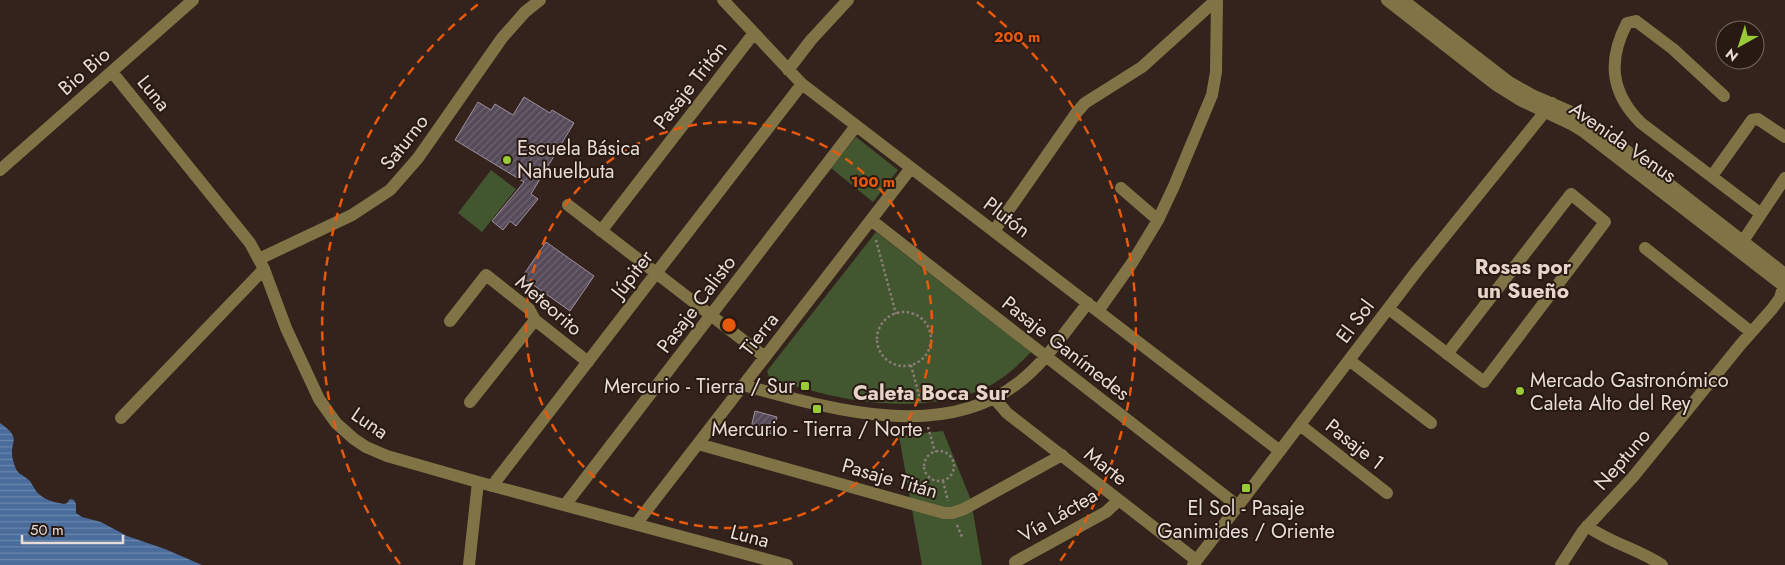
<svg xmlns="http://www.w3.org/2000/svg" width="1785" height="565" font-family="Jost,sans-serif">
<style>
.park{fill:#42572f}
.water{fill:url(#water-rules)}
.building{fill:url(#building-hatch);stroke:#9e91a0}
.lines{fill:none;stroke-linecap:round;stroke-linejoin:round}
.path{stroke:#8a7d77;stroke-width:2.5;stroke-dasharray:2.5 2.5;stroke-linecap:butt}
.minor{stroke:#807447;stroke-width:12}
.ring{fill:none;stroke:#e8590c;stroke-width:2.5;stroke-dasharray:9 6}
.poi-dot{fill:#98cb37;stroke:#281a12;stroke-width:2}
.labels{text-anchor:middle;stroke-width:4;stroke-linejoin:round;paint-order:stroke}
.street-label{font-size:20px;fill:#e7dcd7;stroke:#281a12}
.poi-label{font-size:20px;fill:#e7dcd7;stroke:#281a12;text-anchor:start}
.neighbourhood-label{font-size:21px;font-weight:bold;fill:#e9d4ca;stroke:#281a12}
.centre{fill:#e8590c;stroke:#281a12;stroke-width:2.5}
.ring-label{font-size:15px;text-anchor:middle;font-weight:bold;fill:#e8590c;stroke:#281a12;stroke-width:4;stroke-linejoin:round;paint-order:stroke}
</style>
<defs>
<pattern id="water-rules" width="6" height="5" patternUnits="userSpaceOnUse" patternTransform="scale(1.25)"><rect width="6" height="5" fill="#496c9b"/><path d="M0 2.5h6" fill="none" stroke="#6c87ad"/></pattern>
<pattern id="building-hatch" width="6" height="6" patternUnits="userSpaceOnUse" patternTransform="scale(1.25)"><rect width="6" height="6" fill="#564a58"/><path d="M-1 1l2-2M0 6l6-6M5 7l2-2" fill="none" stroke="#6e646f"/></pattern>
</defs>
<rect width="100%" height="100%" fill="#33231c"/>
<!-- park -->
<path class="park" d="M856,137l42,33 -25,32 -42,-34z
M491,170l25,19 -34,43 -24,-19z
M876,232l155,120c-16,17 -33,32 -56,40 -55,20 -118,12 -173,-4 -11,-3 -23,-5 -33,-11l-2,-6z
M943,431l28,69 11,65h-60l-23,-129z"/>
<!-- water -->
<path class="water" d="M0,423c24,17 8,17 13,37 4,16 7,12 17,21 2,3 4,7 6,10 7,9 18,11 28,13l3,-1 3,-4 4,1 2,4v9l6,4 19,5 26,14 38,13 37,16h-202z"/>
<!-- building -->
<path class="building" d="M524,97l26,16 2,-3 22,13 -43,71 7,5 -22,27 -6,-5 -7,9 -11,-9 32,-39 -69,-42 23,-38 13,8 4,-6 18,11z
M546,242l48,34 -24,35 -48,-34z
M755,411l22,6 -5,17 -21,-6z"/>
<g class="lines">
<!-- path -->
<path class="path" d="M876,240l20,74
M612,290l9,8
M877 339a27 27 0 1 1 54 0a27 27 0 1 1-54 0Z
M911,365l10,38
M928,427l7,25
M924 466a15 15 0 1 1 30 0a15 15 0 1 1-30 0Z
M943,481l5,20
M957,525l5,12"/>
<!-- minor -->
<path class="minor" d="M723,0l79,84 478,367
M1387,0l109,85 24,15 51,24 13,8 201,155
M1403,0l106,82 23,13 44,19 20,13 189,147
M788,70l23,-30 37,-40
M112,72l138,171 14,26 22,59 33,71 17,24 18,16 12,8 21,9 91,26 309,83
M1724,96l-51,-47 -37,-28 -9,2c-20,38 -16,70 14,100l120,91
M0,170l193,-170
M1712,176l40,-56 6,-1 27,18
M1121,188l37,32
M568,205l197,152
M871,220l367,286
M601,231l153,-198
M994,231l83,-119 8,-9 57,-36 74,-67
M1743,241l42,-63
M1645,248l106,84
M259,259l93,-44 38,-25 28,-32 84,-120 23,-26 15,-12
M1389,309l95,73 121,-160 -34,-28 -124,160
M1098,311l34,-48 26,-43 16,-34 38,-91 4,-23 1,-72
M450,321l36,-46 43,34 6,11 53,42
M1349,360l82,63
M743,385c84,23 198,58 275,-2 28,-21 48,-53 70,-80
M994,398l13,15 189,147
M470,402l65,-82
M121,418l143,-149
M1300,425l87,68
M698,444l246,69h8l12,-4 98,-54
M492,486l310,-402
M565,505l291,-379
M636,524l275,-356
M1587,526c23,17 51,23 75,39
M1015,562l91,-50 13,-12
M469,565l9,-83
M1193,565l223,-293 136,-169
M1561,565l22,-34 50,-54 108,-133 31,-35 8,-11 5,-17"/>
</g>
<!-- distance rings -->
<g class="ring">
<circle cx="729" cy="325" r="203"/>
<path d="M400 564A407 407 0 0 1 481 2M977 2A407 407 0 0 1 1058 564"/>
</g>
<!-- markers -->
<g class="poi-dot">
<circle cx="507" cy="160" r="5"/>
<rect x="800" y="381" width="10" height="10" rx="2.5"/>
<circle cx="1520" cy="391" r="5"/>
<rect x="812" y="404" width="10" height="10" rx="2.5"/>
<rect x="1241" y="483" width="10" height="10" rx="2.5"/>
</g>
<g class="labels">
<!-- street labels -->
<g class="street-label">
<text transform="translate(84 71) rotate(-41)" y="7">Bio Bio</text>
<text transform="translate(690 85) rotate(-52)" y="7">Pasaje Tritón</text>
<text transform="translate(154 93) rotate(51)" y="7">Luna</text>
<text transform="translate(404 142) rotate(-52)" y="7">Saturno</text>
<text transform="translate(1623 142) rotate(35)" y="7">Avenida Venus</text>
<text transform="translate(1007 217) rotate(37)" y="7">Plutón</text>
<text transform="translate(632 274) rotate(-52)" y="7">Júpiter</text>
<text transform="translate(696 304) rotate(-53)" y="7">Pasaje Calisto</text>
<text transform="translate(549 305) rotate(41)" y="7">Meteorito</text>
<text transform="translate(1355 321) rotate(-53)" y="7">El Sol</text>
<text transform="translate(759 334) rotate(-52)" y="7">Tierra</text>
<text transform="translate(1066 348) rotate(38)" y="7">Pasaje Ganímedes</text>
<text transform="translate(370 423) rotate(34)" y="7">Luna</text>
<text transform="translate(1355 444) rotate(38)" y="7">Pasaje 1</text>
<text transform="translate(1622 459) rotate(-49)" y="7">Neptuno</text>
<text transform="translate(1106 466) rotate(38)" y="7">Marte</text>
<text transform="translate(890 478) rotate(16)" y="7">Pasaje Titán</text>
<text transform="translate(1058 515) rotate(-30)" y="7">Vía Láctea</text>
<text transform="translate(750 536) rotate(15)" y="7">Luna</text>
</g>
<!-- poi labels -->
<g class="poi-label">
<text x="517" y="155">Escuela Básica<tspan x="517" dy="23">Nahuelbuta</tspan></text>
<text x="1530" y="387">Mercado Gastronómico<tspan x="1530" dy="23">Caleta Alto del Rey</tspan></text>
<text x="795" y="393" text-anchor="end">Mercurio - Tierra / Sur</text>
<text x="817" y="436" text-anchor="middle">Mercurio - Tierra / Norte</text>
<text x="1246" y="515" text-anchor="middle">El Sol - Pasaje<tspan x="1246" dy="23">Ganimides / Oriente</tspan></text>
</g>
<!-- neighbourhood labels -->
<g class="neighbourhood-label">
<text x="1523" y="274">Rosas por<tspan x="1523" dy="24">un Sueño</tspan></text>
<text x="931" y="400">Caleta Boca Sur</text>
</g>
</g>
<circle cx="729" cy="325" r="8" class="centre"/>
<g class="ring-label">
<text x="1017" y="42">200 m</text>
<text x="873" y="187">100 m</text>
</g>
<!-- north arrow -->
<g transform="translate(1740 45) rotate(219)"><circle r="24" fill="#281a12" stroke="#746861"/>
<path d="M0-4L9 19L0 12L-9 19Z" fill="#98cb37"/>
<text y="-8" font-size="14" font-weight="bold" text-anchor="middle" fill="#e7dcd7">N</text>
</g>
<!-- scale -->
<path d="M22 535v8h101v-8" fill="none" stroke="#e7dcd7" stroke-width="2.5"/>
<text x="30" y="535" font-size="15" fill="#e7dcd7" stroke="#281a12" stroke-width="4" paint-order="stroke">50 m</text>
</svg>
